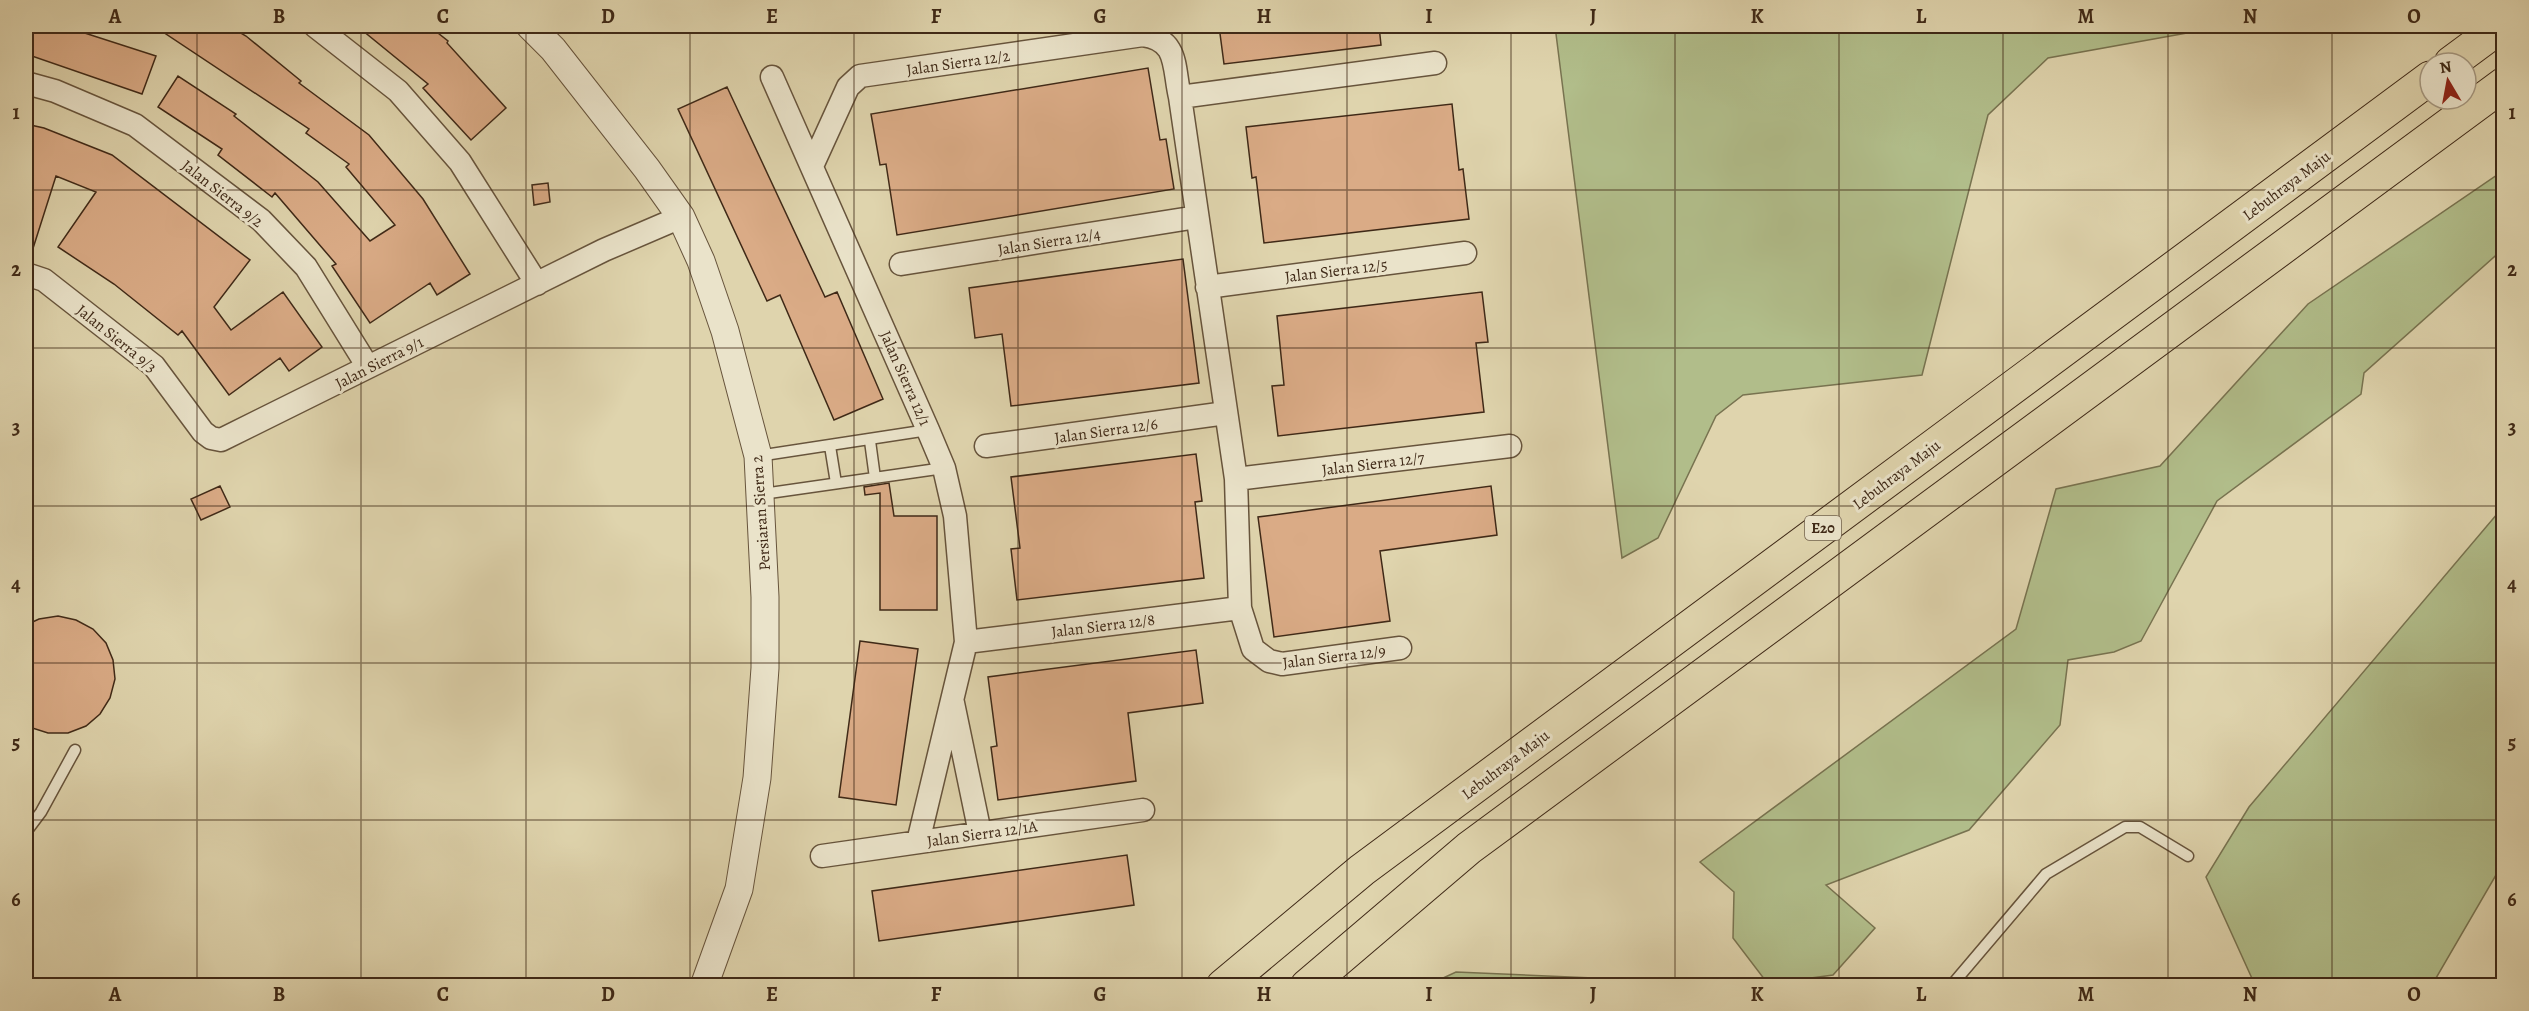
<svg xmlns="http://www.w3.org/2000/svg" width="2529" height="1011" font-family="Alegreya,serif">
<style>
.green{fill:#b1bd8a;stroke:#787350;stroke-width:1.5}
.building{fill:#daab86;stroke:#3f2917;stroke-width:1.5}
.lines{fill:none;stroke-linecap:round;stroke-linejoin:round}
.service-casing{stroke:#67543c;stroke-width:13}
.minor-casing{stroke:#67543c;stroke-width:25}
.tertiary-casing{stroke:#67543c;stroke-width:29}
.motorway-casing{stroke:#3f2917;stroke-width:35}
.service{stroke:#eae3ca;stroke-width:10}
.minor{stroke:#eae3ca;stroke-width:22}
.tertiary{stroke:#eae3ca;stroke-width:27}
.motorway{stroke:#dfd4ad;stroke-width:33}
.grid{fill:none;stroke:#3f2917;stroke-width:1.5;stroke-opacity:0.55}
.labels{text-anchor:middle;stroke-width:6;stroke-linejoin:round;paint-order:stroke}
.shield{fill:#eae3ca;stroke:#72614d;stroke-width:1.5}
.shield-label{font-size:15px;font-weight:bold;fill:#3f2917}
.street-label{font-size:16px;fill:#3f2917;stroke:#eae3ca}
.neatline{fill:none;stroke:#3f2917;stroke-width:2}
.grid-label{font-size:20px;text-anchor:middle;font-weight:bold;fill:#3f2917}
</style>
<rect width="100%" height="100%" fill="#dfd4ad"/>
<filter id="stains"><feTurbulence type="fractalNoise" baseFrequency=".00333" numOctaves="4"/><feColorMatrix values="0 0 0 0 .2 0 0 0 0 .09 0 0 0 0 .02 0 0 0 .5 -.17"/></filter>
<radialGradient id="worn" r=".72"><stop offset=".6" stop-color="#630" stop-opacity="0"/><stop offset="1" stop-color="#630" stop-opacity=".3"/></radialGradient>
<!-- green -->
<path class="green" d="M1555,26h671l-178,32 -60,57 -66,260 -179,20 -27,21 -58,122 -36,20z
M2503,171v78l-139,124 -3,21 -144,107 -76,140 -27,11 -46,8 -8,65 -91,105 -143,55 49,43 -42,47 -65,9 -35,-46 1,-46 -34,-30 316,-233 40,-140 104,-23 148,-162z
M2503,507v356l-71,122h-177l-49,-108 43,-70z
M1456,972l137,6 1,7h-166z"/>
<!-- building -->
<path class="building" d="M26,26h37l93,30 -14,38 -116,-40z
M154,26h75l17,10 55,45 -2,2 70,52 54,64 47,75 -33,21 -7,-12 -60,40 -38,-57 4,-2 -61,-71 -3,4 -54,-42 4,-6 -64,-42 20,-31 58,38 -2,2 84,66 52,59 25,-16 -49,-58 3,-3 -43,-31 3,-4z
M357,26h72l19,15 -1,2 59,65 -35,32 -48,-52 5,-4z
M1219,26h160l2,19 -157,19z
M1148,68l12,72 6,-1 8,50 -277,46 -11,-71 -6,1 -9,-51z
M727,87l98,210 12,-5 46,107 -49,21 -54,-125 -13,6 -89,-192z
M1452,104l7,66 4,-1 6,50 -205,24 -8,-66 -4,1 -6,-51z
M26,124l18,4 68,27 138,105 -36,47 17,23 52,-38 39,55 -33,24 -9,-13 -51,37 -47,-64 -4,4 -64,-51 -56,-37 38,-55 -40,-16 -27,85h-3z
M548,183l2,19 -16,3 -2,-20z
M1183,259l16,124 -188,23 -9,-72 -27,4 -6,-50z
M1482,292l6,50 -12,1 8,69 -206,24 -6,-50 12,-1 -7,-69z
M1196,454l6,47 -7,1 9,76 -187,22 -6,-51 9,-1 -9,-71z
M889,483l5,33h43v94h-57v-117l-15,2 -1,-8z
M220,486l10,21 -29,13 -10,-21z
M1491,486l6,49 -117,16 10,70 -116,16 -16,-120z
M58,616l18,4 17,9 13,14 7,17 2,19 -5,19 -10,16 -14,12 -18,7h-20l-22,-7v-101l13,-6z
M860,641l58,8 -22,156 -57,-8z
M1196,650l7,53 -75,10 8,68 -138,19 -7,-53 6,-1 -9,-69z
M1127,855l7,50 -255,36 -7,-50z"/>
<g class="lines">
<!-- service casing -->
<g class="service-casing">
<path id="service" d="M870,441l5,37
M830,446l6,37
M758,456l170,-26
M762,494l182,-26
M26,832l15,-20 34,-62
M1951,986l95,-112 79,-47h15l48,29"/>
</g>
<!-- minor casing -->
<g class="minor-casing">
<path id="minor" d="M315,26l83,65 62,71 77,122
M772,77l156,353 16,38 11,48 11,126 -48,200
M26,83l29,8 80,34 126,95 45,47 62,100
M1180,97l255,-34
M812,166l36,-79 12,-11 283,-41c36,5 30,32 37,62l56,382 4,129 13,41 16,12 13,3 118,-16
M901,264l296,-47
M26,274l18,6 110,86 49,66 8,6 10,2 383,-190 77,-33
M1207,287l258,-34
M986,446l240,-33
M1236,479l274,-33
M966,642l274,-34
M953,703l27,130
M822,856l321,-46"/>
</g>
<!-- tertiary casing -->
<g class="tertiary-casing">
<path id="tertiary" d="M530,26l23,23 94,120 34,48 20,44 24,70 33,125 7,141v71l-8,110 -18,111 -35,97"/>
</g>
<!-- motorway casing -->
<g class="motorway-casing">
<path id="motorway" d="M2451,63l50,-37
M1223,986l139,-116 1068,-792
M1307,986l162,-138 1035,-764"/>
</g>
<!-- service -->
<use href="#service" class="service"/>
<!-- minor -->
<use href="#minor" class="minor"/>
<!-- tertiary -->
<use href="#tertiary" class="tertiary"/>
<!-- motorway -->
<use href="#motorway" class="motorway"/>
</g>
<!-- grid -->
<path class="grid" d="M197,26v960M361,26v960M526,26v960M690,26v960M854,26v960M1018,26v960M1182,26v960M1347,26v960M1511,26v960M1675,26v960M1839,26v960M2003,26v960M2168,26v960M2332,26v960M26,190h2478M26,348h2478M26,506h2478M26,663h2478M26,820h2478"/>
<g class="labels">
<!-- shield labels -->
<rect class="shield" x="1805" y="516" width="36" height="24" rx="4.5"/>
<g class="shield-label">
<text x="1823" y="533">E20</text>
</g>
<!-- street labels -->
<g class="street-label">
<text transform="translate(958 62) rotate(-8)" y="6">Jalan Sierra 12/2</text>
<text transform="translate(2286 185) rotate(-37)" y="6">Lebuhraya Maju</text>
<text transform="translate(223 193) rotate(38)" y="6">Jalan Sierra 9/2</text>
<text transform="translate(1049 241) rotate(-9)" y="6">Jalan Sierra 12/4</text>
<text transform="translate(1336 270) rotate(-7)" y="6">Jalan Sierra 12/5</text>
<text transform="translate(117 338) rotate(39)" y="6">Jalan Sierra 9/3</text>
<text transform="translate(379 362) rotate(-27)" y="6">Jalan Sierra 9/1</text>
<text transform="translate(906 378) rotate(66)" y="6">Jalan Sierra 12/1</text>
<text transform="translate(1106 430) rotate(-8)" y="6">Jalan Sierra 12/6</text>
<text transform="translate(1373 463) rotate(-7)" y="6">Jalan Sierra 12/7</text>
<text transform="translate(1896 474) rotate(-37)" y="6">Lebuhraya Maju</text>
<text transform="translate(760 513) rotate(-94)" y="6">Persiaran Sierra 2</text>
<text transform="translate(1103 625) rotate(-7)" y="6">Jalan Sierra 12/8</text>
<text transform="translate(1334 656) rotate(-7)" y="6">Jalan Sierra 12/9</text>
<text transform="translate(1505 764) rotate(-37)" y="6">Lebuhraya Maju</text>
<text transform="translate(982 833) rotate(-8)" y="6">Jalan Sierra 12/1A</text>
</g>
</g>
<!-- margin -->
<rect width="2529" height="1011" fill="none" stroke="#dfd4ad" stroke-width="66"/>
<!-- north arrow -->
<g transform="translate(2448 81) rotate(350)"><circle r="28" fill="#eae3ca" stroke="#a69982" stroke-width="1.5"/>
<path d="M0-4.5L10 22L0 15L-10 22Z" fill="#8f2418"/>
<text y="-9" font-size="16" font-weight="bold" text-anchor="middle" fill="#3f2917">N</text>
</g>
<rect x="33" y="33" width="2463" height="945" class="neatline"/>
<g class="grid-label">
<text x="115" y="23">A</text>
<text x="279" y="23">B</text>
<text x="443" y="23">C</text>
<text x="608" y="23">D</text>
<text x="772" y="23">E</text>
<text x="936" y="23">F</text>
<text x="1100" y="23">G</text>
<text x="1264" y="23">H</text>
<text x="1429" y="23">I</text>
<text x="1593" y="23">J</text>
<text x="1757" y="23">K</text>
<text x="1921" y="23">L</text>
<text x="2086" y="23">M</text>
<text x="2250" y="23">N</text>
<text x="2414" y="23">O</text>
<text x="16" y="119">1</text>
<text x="2512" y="119">1</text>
<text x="16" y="276">2</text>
<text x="2512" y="276">2</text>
<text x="16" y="434">3</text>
<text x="2512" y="434">3</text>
<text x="16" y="591">4</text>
<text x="2512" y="591">4</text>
<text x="16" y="749">5</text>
<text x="2512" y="749">5</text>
<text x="16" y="906">6</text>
<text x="2512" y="906">6</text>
<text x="115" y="1001">A</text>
<text x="279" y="1001">B</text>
<text x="443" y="1001">C</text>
<text x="608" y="1001">D</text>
<text x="772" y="1001">E</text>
<text x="936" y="1001">F</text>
<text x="1100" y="1001">G</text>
<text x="1264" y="1001">H</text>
<text x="1429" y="1001">I</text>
<text x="1593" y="1001">J</text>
<text x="1757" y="1001">K</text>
<text x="1921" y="1001">L</text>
<text x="2086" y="1001">M</text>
<text x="2250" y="1001">N</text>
<text x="2414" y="1001">O</text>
</g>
<rect width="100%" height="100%" filter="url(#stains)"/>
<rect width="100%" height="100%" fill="url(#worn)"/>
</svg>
